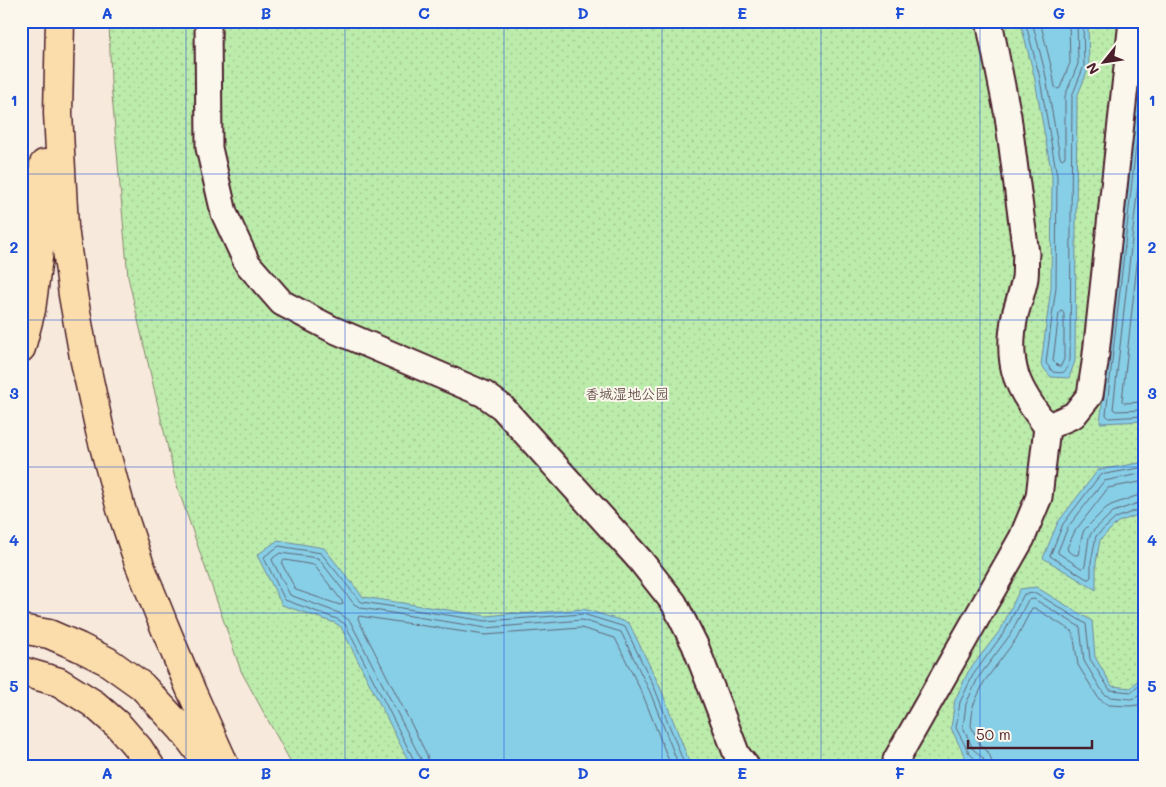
<svg xmlns="http://www.w3.org/2000/svg" width="1166" height="787" font-family="Mali,'LXGW WenKai TC',sans-serif">
<style>
.park{fill:url(#park-dots);stroke:#83866b}
.water{fill:#86cfe7;stroke:#6e899c}
.lines{fill:none;stroke-linecap:round;stroke-linejoin:round}
.shore{stroke:#626576;stroke-width:1}
.minor-casing{stroke:#4a1f2b;stroke-width:29}
.highway-casing{stroke:#4a1f2b;stroke-width:31}
.minor{stroke:#fbf7ec;stroke-width:25}
.highway{stroke:#fbddab;stroke-width:28}
.grid{fill:none;stroke:#1d4ed8;stroke-width:1;stroke-opacity:0.55}
.labels{text-anchor:middle;stroke-width:4;stroke-linejoin:round;paint-order:stroke}
.park-label{font-size:14px;fill:#66524b;stroke:#fbf7ec}
.neatline{fill:none;stroke:#1d4ed8;stroke-width:2}
.grid-label{font-size:16px;text-anchor:middle;font-weight:bold;fill:#1d4ed8}
</style>
<defs>
<pattern id="park-dots" width="8" height="8" patternUnits="userSpaceOnUse" patternTransform="scale(1.25)"><rect width="8" height="8" fill="#bcecab"/><path d="M2 2h.1M6 6h.1" fill="none" stroke="#a3ca93" stroke-width="1.8" stroke-linecap="round"/></pattern>
</defs>
<rect width="100%" height="100%" fill="#f7eadc"/>
<filter id="ink" filterUnits="userSpaceOnUse"><feTurbulence type="fractalNoise" baseFrequency=".02" numOctaves="2"/><feDisplacementMap in="SourceGraphic" scale="10" xChannelSelector="R" yChannelSelector="G"/><feConvolveMatrix kernelMatrix="1 2 1 2 8 2 1 2 1" color-interpolation-filters="sRGB"/></filter>
<g filter="url(#ink)">
<!-- park -->
<path class="park" d="M109,21h1036v745h-852l-52,-95 -65,-188 -48,-206 -17,-193z"/>
<!-- water -->
<path class="water" d="M1020,21h68l1,46 -12,30 -2,264 -6,17 -18,-1 -10,-12 10,-78 1,-111 -18,-101z
M1145,21v400l-45,2z
M1145,462v54l-4,-2 -23,8 -18,18 -4,23v27l-53,-32 15,-36 40,-52z
M278,540l46,8 39,49 124,19 30,-3 1,1 66,-5 45,14 31,64 31,79h-280l-70,-139 -6,-4 -53,-18 -25,-50z
M1036,587l56,34 3,36 17,29 19,2 14,-16v94h-169l-11,-9 -14,-29 4,-28 13,-28 33,-43 19,-40z"/>
<g class="lines">
<!-- shore -->
<path class="shore" d="M1025,21l14,53 18,102 -1,111 -10,76 7,9c13,2 13,0 17,-12l2,-264 12,-30 -1,-45
M1032,21l13,51 15,85 2,2 3,-2v-61l13,-32 -1,-43
M1040,21l12,49 3,17 3,2 2,-1 10,-25 -1,-42
M1145,65l-39,350 3,3 36,-2
M1145,122l-32,287 3,2 29,-1
M1145,191l-23,210 2,2 21,-1
M1062,311l2,3v45l-3,7h-3l-5,-5 6,-48z
M1145,467l-45,8 -37,49 -13,32 37,23h2l2,-2v-15l5,-26 20,-18 24,-9 5,1
M1145,473l-41,8 -36,46 -10,24v2l23,15h2l2,-2 4,-29 3,-5 21,-20 25,-9h7
M1145,481l-37,7 -33,43 -8,17 1,3 7,4h3l4,-19 2,-6 22,-22 5,-3 25,-9 9,-1
M285,560l29,5 28,36 1,3 -3,1 -44,-15 -14,-26 1,-3z
M416,766l-1,-4 -70,-138 -8,-5 -52,-19 -21,-42 1,-2 14,-10 42,7 38,47 3,2 124,19 97,-7 42,13 30,62 30,77
M422,766l-1,-7 -71,-138 -11,-8 -49,-18 -18,-35 1,-2 7,-5 38,5 36,46 7,4 125,20 96,-8 39,12 29,60 29,74
M429,766l-2,-11 -69,-136 1,-3 126,19 96,-7 34,10 28,57 28,71
M979,766l-2,-5 -8,-8 -13,-25 4,-26 13,-27 32,-44 19,-37 12,-1 50,31 4,35 20,31 22,2 13,-12
M985,766l-2,-8 -10,-9 -10,-22 3,-23 12,-26 32,-43 18,-35 6,-1 46,28 4,34 20,33 7,3 20,2 6,-2 8,-8
M993,766l-3,-10 -3,-5 -7,-6 -9,-19 2,-20 11,-24 32,-43 16,-31h3l38,24 5,33 21,34 10,6 21,1 8,-1 7,-5"/>
<!-- minor casing -->
<g class="minor-casing">
<path id="minor" d="M208,21l1,127 15,65 23,50 35,40 50,26 152,65 18,13 138,153 34,43 21,42 42,110 9,11
M989,21l19,95 18,138c-1,8 0,16 -1,24 -2,12 -7,25 -10,37 -10,52 2,72 32,112
M896,766v-6l126,-222 17,-41 8,-70 27,-12 16,-20 5,-32 37,-342"/>
</g>
<!-- highway casing -->
<g class="highway-casing">
<path id="highway" d="M60,21l-2,92 6,114 9,68 11,62 16,74 21,78 18,54 24,60 27,65 35,78
M21,348l10,-38 11,-82 2,-64
M21,629l28,5 30,13 28,14 35,25 40,43 28,37
M21,671l38,11 35,22 25,22 20,23 11,17"/>
</g>
<!-- minor -->
<use href="#minor" class="minor"/>
<!-- highway -->
<use href="#highway" class="highway"/>
</g>
</g>
<!-- grid -->
<path class="grid" d="M186,21v745M345,21v745M504,21v745M662,21v745M821,21v745M980,21v745M21,174h1124M21,320h1124M21,467h1124M21,613h1124"/>
<g class="labels">
<!-- park labels -->
<g class="park-label">
<text x="627" y="399">香城湿地公园</text>
</g>
</g>
<!-- margin -->
<rect width="1166" height="787" fill="none" stroke="#fbf7ec" stroke-width="55"/>
<!-- north arrow -->
<g transform="translate(1104 62) rotate(240)" stroke="#fbf7ec" stroke-width="4" paint-order="stroke">
<path d="M0-4L9 19L0 12L-9 19Z" fill="#4a1f2b"/>
<text y="-8" font-size="14" font-weight="bold" text-anchor="middle" fill="#4a1f2b">N</text>
</g>
<!-- scale -->
<path d="M968 740v8h124v-8" fill="none" stroke="#4a1f2b" stroke-width="2.5"/>
<text x="976" y="740" font-size="15" fill="#4a1f2b" stroke="#fbf7ec" stroke-width="4" paint-order="stroke">50 m</text>
<rect x="28" y="28" width="1110" height="732" class="neatline"/>
<g class="grid-label">
<text x="107" y="19">A</text>
<text x="266" y="19">B</text>
<text x="424" y="19">C</text>
<text x="583" y="19">D</text>
<text x="742" y="19">E</text>
<text x="900" y="19">F</text>
<text x="1059" y="19">G</text>
<text x="14" y="106">1</text>
<text x="1152" y="106">1</text>
<text x="14" y="253">2</text>
<text x="1152" y="253">2</text>
<text x="14" y="399">3</text>
<text x="1152" y="399">3</text>
<text x="14" y="546">4</text>
<text x="1152" y="546">4</text>
<text x="14" y="692">5</text>
<text x="1152" y="692">5</text>
<text x="107" y="779">A</text>
<text x="266" y="779">B</text>
<text x="424" y="779">C</text>
<text x="583" y="779">D</text>
<text x="742" y="779">E</text>
<text x="900" y="779">F</text>
<text x="1059" y="779">G</text>
</g>
</svg>
